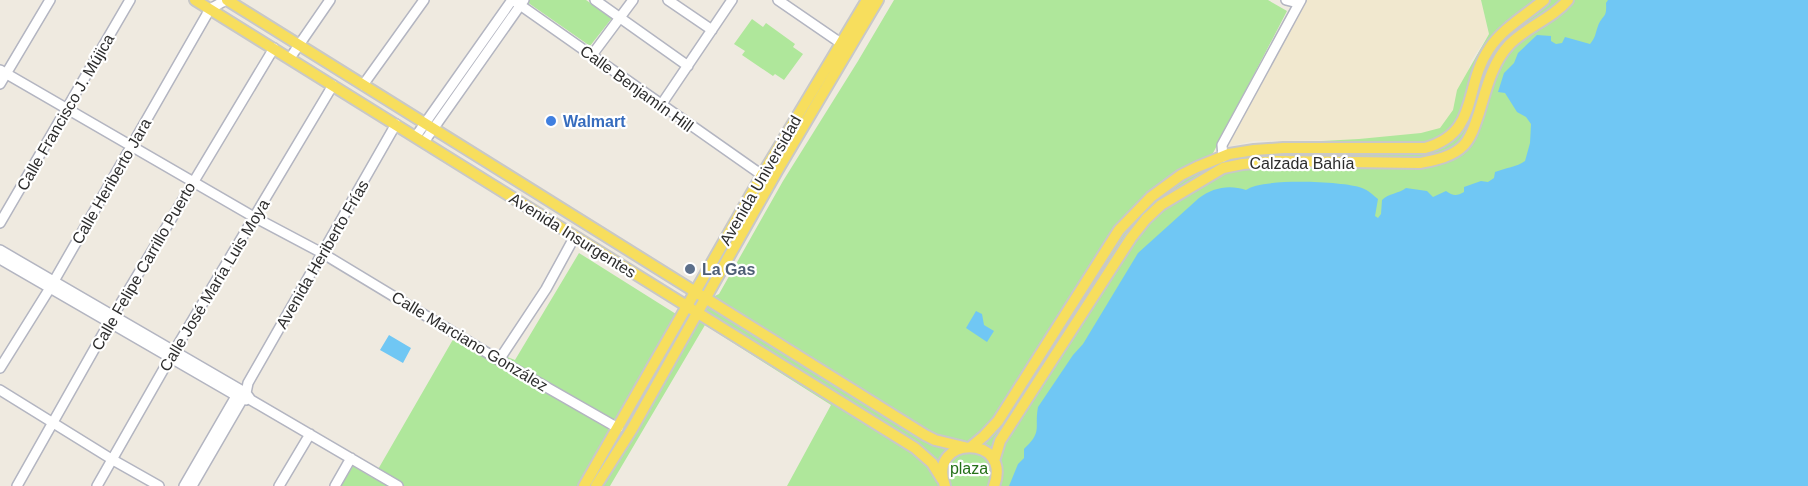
<svg xmlns="http://www.w3.org/2000/svg" width="1808" height="486" font-family="Helvetica,sans-serif">
<style>
.education{fill:#f1e8cf}
.green{fill:#afe79b}
.water{fill:#70c7f4}
.lines{fill:none;stroke-linecap:round;stroke-linejoin:round}
.minor-casing{stroke:#b3b5c1;stroke-width:12}
.major-casing{stroke:#c8c8c8;stroke-width:14}
.minor{stroke:#fff;stroke-width:9}
.major{stroke:#f7de5d;stroke-width:10}
.shop-dot{fill:#3f7fe0;stroke:#fff;stroke-width:2}
.service-dot{fill:#5c6f8a;stroke:#fff;stroke-width:2}
.labels{text-anchor:middle;stroke-width:4.5;stroke-linejoin:round;paint-order:stroke}
.street-label{font-size:16px;fill:#2d2d2d;stroke:#fff}
.shop-label{font-size:16px;font-weight:bold;fill:#366cbe;stroke:#fff;text-anchor:start}
.service-label{font-size:16px;font-weight:bold;fill:#4e5e75;stroke:#fff;text-anchor:start}
.park-label{font-size:16px;fill:#247018;stroke:#fff}
</style>
<rect width="100%" height="100%" fill="#efeae0"/>
<!-- education -->
<path class="education" d="M1307,0h174l8,34 -18,27 -16,53 -17,17 -73,9 -111,1 -28,6 -1,-2 71,-128z"/>
<!-- green -->
<path class="green" d="M528,0h58l26,18 -22,28 -63,-44z
M894,0h374l19,11 -76,146 52,-13 96,-5 62,-6 19,-5 13,-18 4,-20 32,-56 -8,-34h327v486h-1021l44,-81 -126,-80 -95,161h-269l12,-20 20,12 82,-142 60,24 64,-107 97,61 43,-20 64,-113 75,-120z
M752,19l11,8 3,-4 29,21 -2,3 10,7 -19,26 -9,-6 -2,2 -31,-21 3,-4 -11,-7z"/>
<!-- water -->
<path class="water" d="M1608,0h200v486h-799l9,-22 6,-6v-9c19,-18 10,-20 14,-42l35,-52 10,-11 55,-91 61,-55c13,-10 30,-14 47,-8 15,-12 96,-9 116,-2 6,2 11,7 16,11l-3,17 3,2 3,-4 1,-14c7,-7 16,-6 24,-12l21,3 6,6 13,-6c7,5 11,5 18,1v-5l17,-6 7,1 6,-4 1,-6c10,-4 22,-5 30,-11l5,-18 1,-19 -5,-7 -9,-5 -12,-19 -7,-1 6,-19 10,-10 4,-10 19,-18 14,1v5l5,3 6,-1 3,-6 25,7c6,-7 5,-10 8,-18 5,-12 9,-7 8,-23z
M976,311l6,3 2,11 10,6 -7,11 -21,-14z
M389,335l22,13 -8,15 -23,-13z"/>
<g class="lines">
<!-- minor casing -->
<g class="minor-casing">
<path id="minor" d="M513,0l249,175
M595,0l93,66
M668,0l44,30
M778,0l67,46
M1286,0l12,3
M592,55l41,-55
M290,58l40,-58
M0,70l254,147 68,36 177,107 119,68
M0,84l50,-84
M363,85l61,-85
M661,105l71,-105
M416,136l96,-136
M424,142l100,-142
M1223,157l-1,-12 79,-145
M0,223l130,-223
M0,250l246,143 5,7 147,86
M0,259l242,140 4,1
M499,360l47,-71 29,-53
M0,368l50,-80 160,-279 16,-9
M0,390l113,70 46,26
M17,486l96,-170 161,-268
M97,486l73,-128 163,-273
M184,486l55,-95
M192,486l54,-93 2,-10 148,-259
M279,486l31,-52
M335,486l16,-28"/>
</g>
<!-- major casing -->
<g class="major-casing">
<path id="major" d="M195,0l720,448 17,15 10,16
M227,0l698,435 10,5 29,7
M972,446l12,-10 14,-15 121,-191 32,-33 30,-22 16,-8 32,-13 25,-4 29,-2h142c55,-15 38,-61 64,-99 13,-20 37,-34 55,-49
M994,461l6,-20 131,-203 15,-19 15,-14 62,-37 20,-4 34,-3 143,2c15,-3 32,-6 43,-17 9,-9 12,-22 16,-33 7,-23 13,-50 30,-68 17,-18 43,-26 59,-45
M584,486l178,-311 105,-175
M596,486l36,-57 145,-258 101,-171
M945,486c-19,-51 68,-52 49,0"/>
</g>
<!-- minor -->
<use href="#minor" class="minor"/>
<!-- major -->
<use href="#major" class="major"/>
</g>
<!-- markers -->
<circle class="shop-dot" cx="551" cy="121" r="6"/>
<circle class="service-dot" cx="690" cy="269" r="6"/>
<g class="labels">
<!-- street labels -->
<g class="street-label">
<text transform="translate(637 88) rotate(36)" y="6">Calle Benjamín Hill</text>
<text transform="translate(65 112) rotate(-60)" y="6">Calle Francisco J. Mújica</text>
<text x="1302" y="169">Calzada Bahía</text>
<text transform="translate(760 180) rotate(-60)" y="6">Avenida Universidad</text>
<text transform="translate(111 181) rotate(-60)" y="6">Calle Heriberto Jara</text>
<text transform="translate(573 235) rotate(32)" y="6">Avenida Insurgentes</text>
<text transform="translate(322 254) rotate(-60)" y="6">Avenida Heriberto Frías</text>
<text transform="translate(143 266) rotate(-60)" y="6">Calle Felipe Carrillo Puerto</text>
<text transform="translate(214 285) rotate(-59)" y="6">Calle José María Luis Moya</text>
<text transform="translate(470 341) rotate(31)" y="6">Calle Marciano González</text>
</g>
<!-- shop labels -->
<g class="shop-label">
<text x="563" y="127">Walmart</text>
</g>
<!-- service labels -->
<g class="service-label">
<text x="702" y="275">La Gas</text>
</g>
<!-- park labels -->
<g class="park-label">
<text x="969" y="474">plaza</text>
</g>
</g>
</svg>
